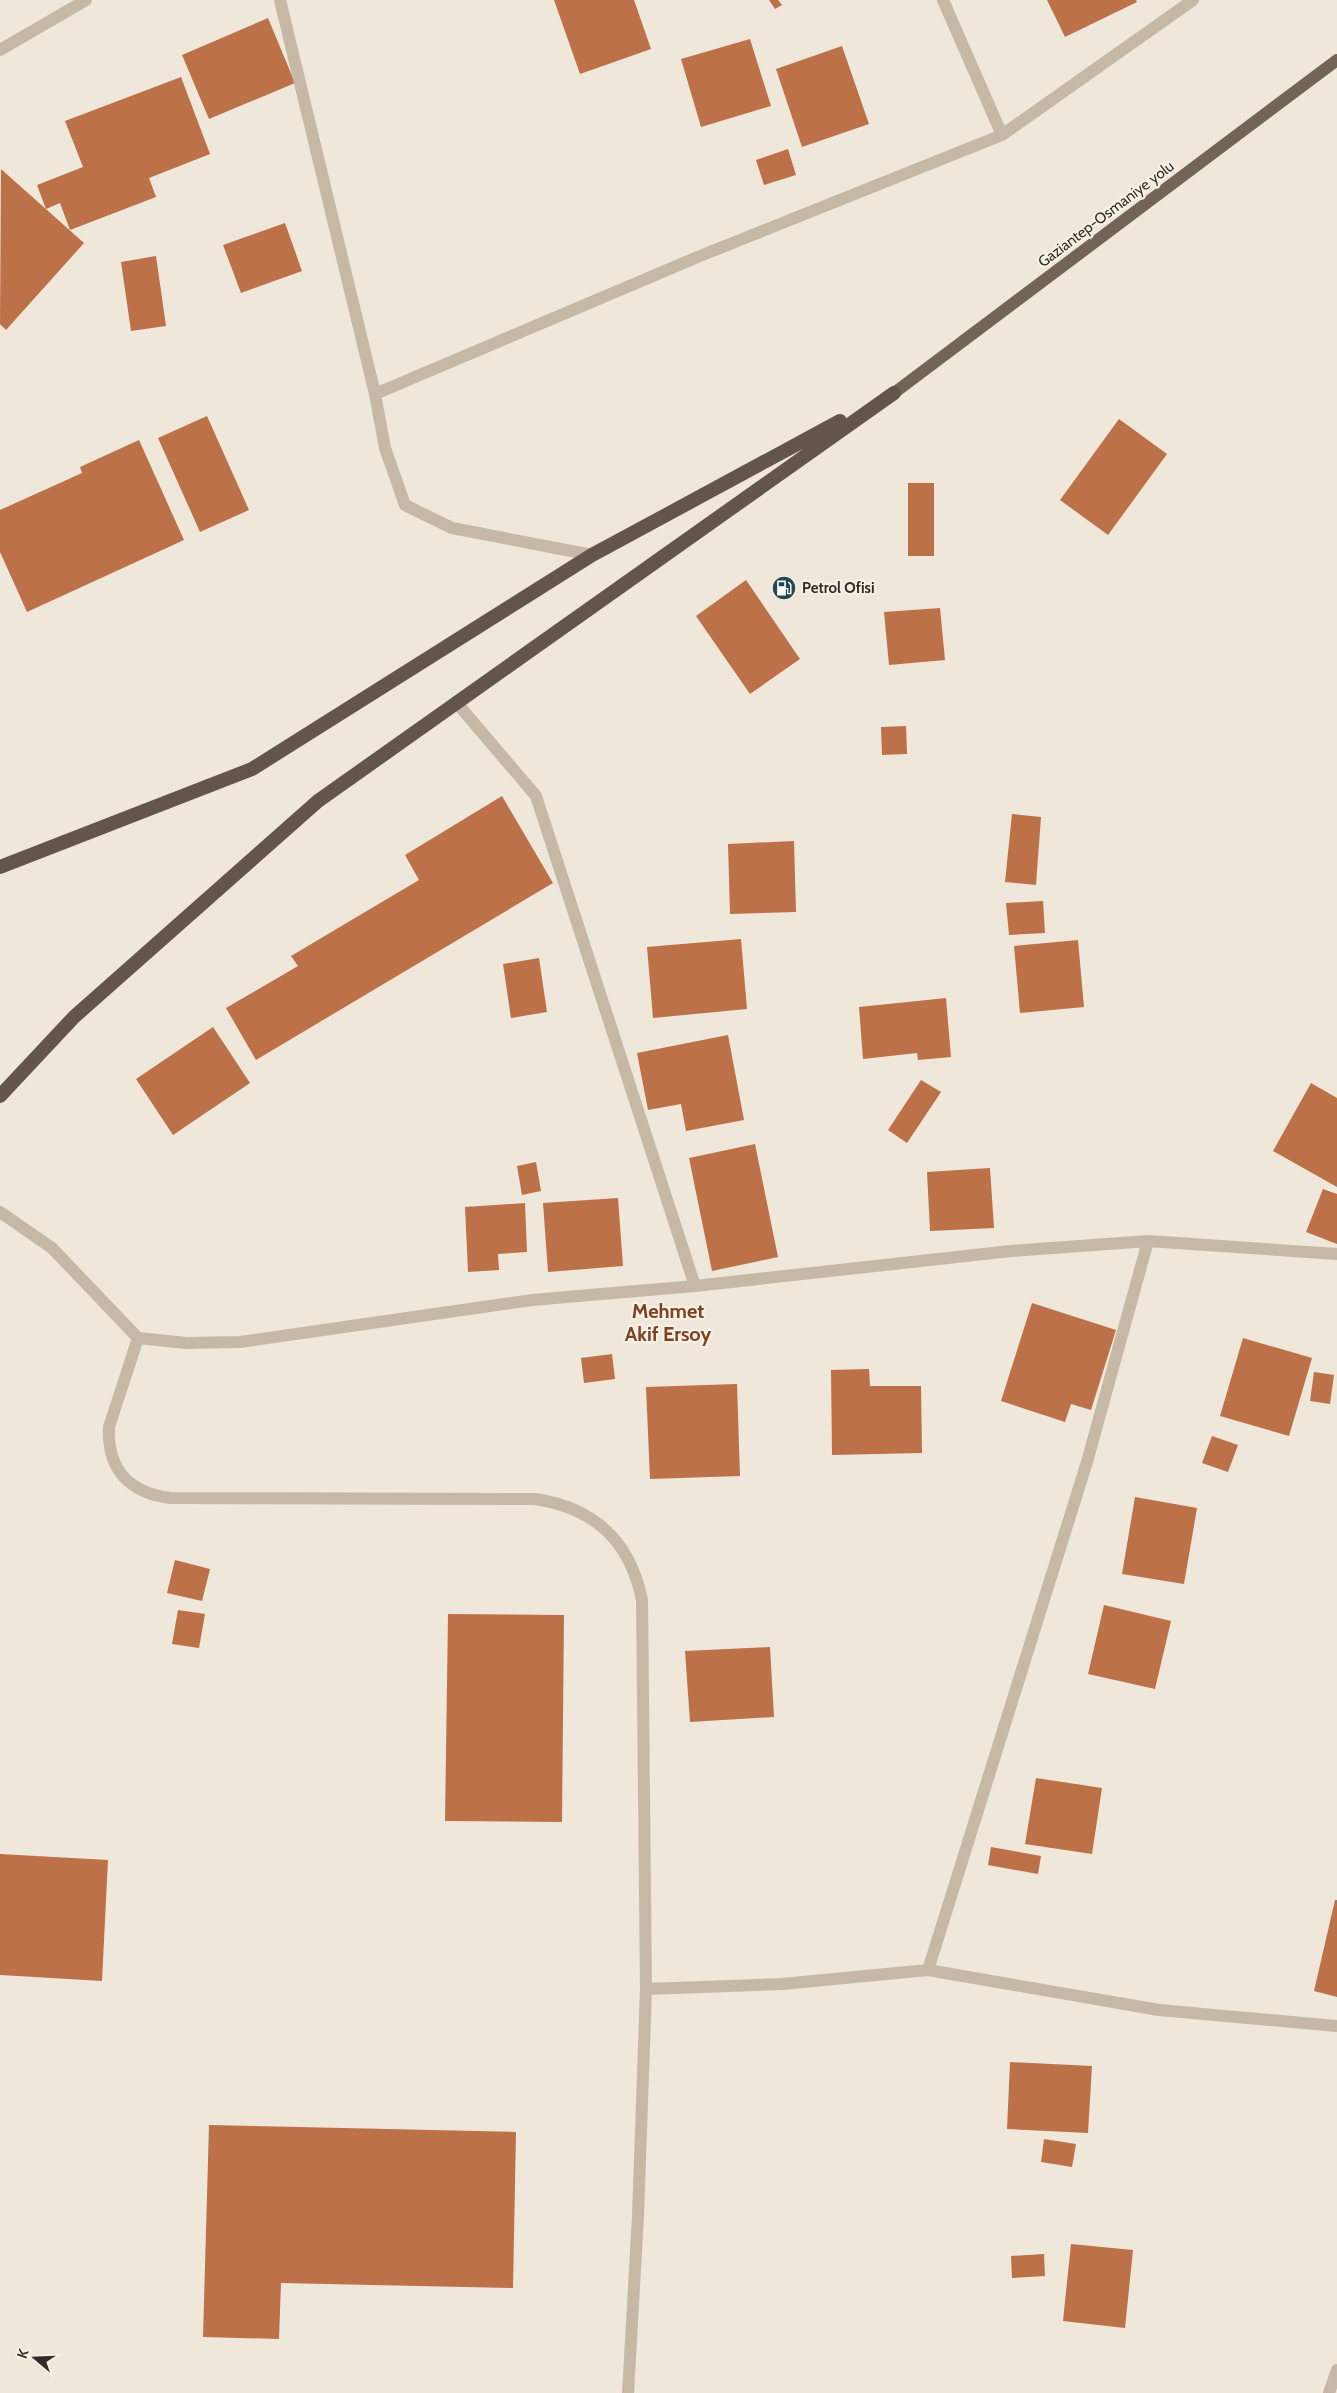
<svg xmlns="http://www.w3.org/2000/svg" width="1337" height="2393" font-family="Cabin,sans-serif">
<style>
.building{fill:#bd7149}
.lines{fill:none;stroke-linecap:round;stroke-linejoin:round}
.minor{stroke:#c6b8a6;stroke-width:12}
.tertiary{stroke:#c6b8a6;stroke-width:12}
.primary{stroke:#736458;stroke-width:12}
.trunk{stroke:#63554b;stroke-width:14}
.labels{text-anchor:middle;stroke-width:4.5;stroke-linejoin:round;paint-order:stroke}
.street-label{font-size:15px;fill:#322b26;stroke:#f7f0e4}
.poi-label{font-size:15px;font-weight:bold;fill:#322b26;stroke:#f7f0e4;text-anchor:start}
.district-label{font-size:20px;font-weight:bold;fill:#7b4325;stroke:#f7f0e4}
</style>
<rect width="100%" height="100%" fill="#efe7d9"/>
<!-- building -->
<path class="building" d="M554,0h80l17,49 -71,25z
M769,0h9l4,5 -7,4z
M1047,0h89l1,2 -72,35z
M268,18l27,65 -86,36 -27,-64z
M750,39l21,67 -70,21 -20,-68z
M842,46l27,78 -67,23 -26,-78z
M181,77l29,77 -61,24 7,19 -86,33 -10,-27 -14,6 -9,-24 46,-18 -18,-46z
M788,149l8,26 -32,10 -8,-25z
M1,169l83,74 -78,87 -6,-6z
M285,223l17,48 -61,22 -18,-48z
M156,256l10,70 -35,5 -10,-69z
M207,416l42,94 -49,22 -42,-94z
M1119,419l48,35 -59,81 -48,-35z
M139,440l45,100 -157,72 -27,-60v-42l82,-37 -2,-6z
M908,483h26v73h-26z
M746,580l54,79 -50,35 -54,-78z
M940,608l5,52 -56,5 -5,-53z
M906,726l1,28 -25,1 -1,-28z
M502,796l51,87 -297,177 -30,-52 72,-42 -7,-10 128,-76 -14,-25z
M1012,814l29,3 -5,68 -31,-3z
M794,841l2,71 -66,2 -2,-70z
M1043,901l2,32 -36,2 -3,-32z
M741,939l6,70 -94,9 -6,-71z
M1078,940l6,67 -64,6 -6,-67z
M539,958l8,54 -36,6 -8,-54z
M946,998l5,59 -33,3 -1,-7 -54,6 -4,-52z
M213,1027l37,56 -77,52 -37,-56z
M728,1035l16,85 -58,11 -5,-27 -33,6 -11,-57z
M921,1080l20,12 -34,51 -19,-13z
M1311,1083l26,15v89l-64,-36z
M755,1144l23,113 -66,14 -23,-113z
M536,1162l5,29 -19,4 -5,-29z
M990,1168l4,60 -64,3 -3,-59z
M1323,1189l14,5v50l-31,-12z
M618,1198l5,68 -75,6 -5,-69z
M525,1203l2,49 -29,2 1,16 -31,2 -3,-65z
M1032,1303l84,27 -25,80 -20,-6 -6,18 -64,-21z
M1243,1338l69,20 -23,78 -69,-20z
M612,1354l3,25 -31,4 -3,-25z
M869,1369l1,17h51l1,67 -90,2 -1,-85z
M1314,1372l20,3 -4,29 -20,-3z
M737,1384l3,92 -90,3 -4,-92z
M1212,1436l26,9 -10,27 -26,-9z
M1135,1497l62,11 -13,76 -62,-10z
M175,1560l35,9 -8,32 -35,-8z
M1104,1605l67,16 -16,68 -67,-15z
M178,1610l27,4 -6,34 -27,-4z
M448,1614l116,1 -2,207 -117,-1z
M770,1647l4,70 -84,5 -5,-71z
M1036,1778l66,10 -10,66 -67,-10z
M991,1847l50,9 -3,18 -50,-9z
M0,1854l108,6 -6,121 -102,-6z
M1335,1900h2v97l-23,-6z
M1010,2062l82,4 -4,67 -81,-4z
M209,2125l307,7 -3,156 -232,-5 -2,56 -76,-2z
M1044,2139l32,5 -4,23 -31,-5z
M1071,2244l62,6 -8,78 -62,-7z
M1044,2254l1,22 -33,2 -1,-22z"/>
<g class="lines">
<!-- minor -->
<path class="minor" d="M280,0l95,394 10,54 20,57 47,23 140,27
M943,0l59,135
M375,394l325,-138 302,-121 191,-135
M456,702l80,94 159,490
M0,1212l52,36 86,90 48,5 54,-1 292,-42 163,-14 316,-35 137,-10 189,13
M138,1338l-29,89c-2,42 20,66 61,71l365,1c60,9 95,42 107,101l4,389 -8,227 -10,177
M928,1970l159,-508 61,-221
M646,1989l136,-5 146,-14 231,40 178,16
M1329,2393l8,-23"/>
<!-- tertiary -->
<path class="tertiary" d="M0,50l86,-50"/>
<!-- primary -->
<path class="primary" d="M894,393l443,-333"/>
<!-- trunk -->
<path class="trunk" d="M0,867l252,-98 340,-214 248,-134
M0,1096l74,-79 244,-216 576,-408"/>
</g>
<!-- icons -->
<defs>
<g id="fuel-disc" transform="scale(1.25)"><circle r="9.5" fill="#1f4850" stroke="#f7f0e4"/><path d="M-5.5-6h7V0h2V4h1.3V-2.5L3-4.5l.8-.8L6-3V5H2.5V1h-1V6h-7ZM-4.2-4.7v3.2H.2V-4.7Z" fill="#fff"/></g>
</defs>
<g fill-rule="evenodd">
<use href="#fuel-disc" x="784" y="588"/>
</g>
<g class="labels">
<!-- street labels -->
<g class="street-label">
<text transform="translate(1106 214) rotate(-37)" y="5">Gaziantep-Osmaniye yolu</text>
</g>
<!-- poi labels -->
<g class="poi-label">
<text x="802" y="593">Petrol Ofisi</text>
</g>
<!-- district labels -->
<g class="district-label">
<text x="668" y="1318">Mehmet<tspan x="668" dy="23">Akif Ersoy</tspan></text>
</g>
</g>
<!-- north arrow -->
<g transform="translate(35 2358) rotate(289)" stroke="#f7f0e4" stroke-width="4" paint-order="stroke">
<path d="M0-4L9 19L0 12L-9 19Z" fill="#322b26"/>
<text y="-8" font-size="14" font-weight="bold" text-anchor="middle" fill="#322b26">K</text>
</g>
</svg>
